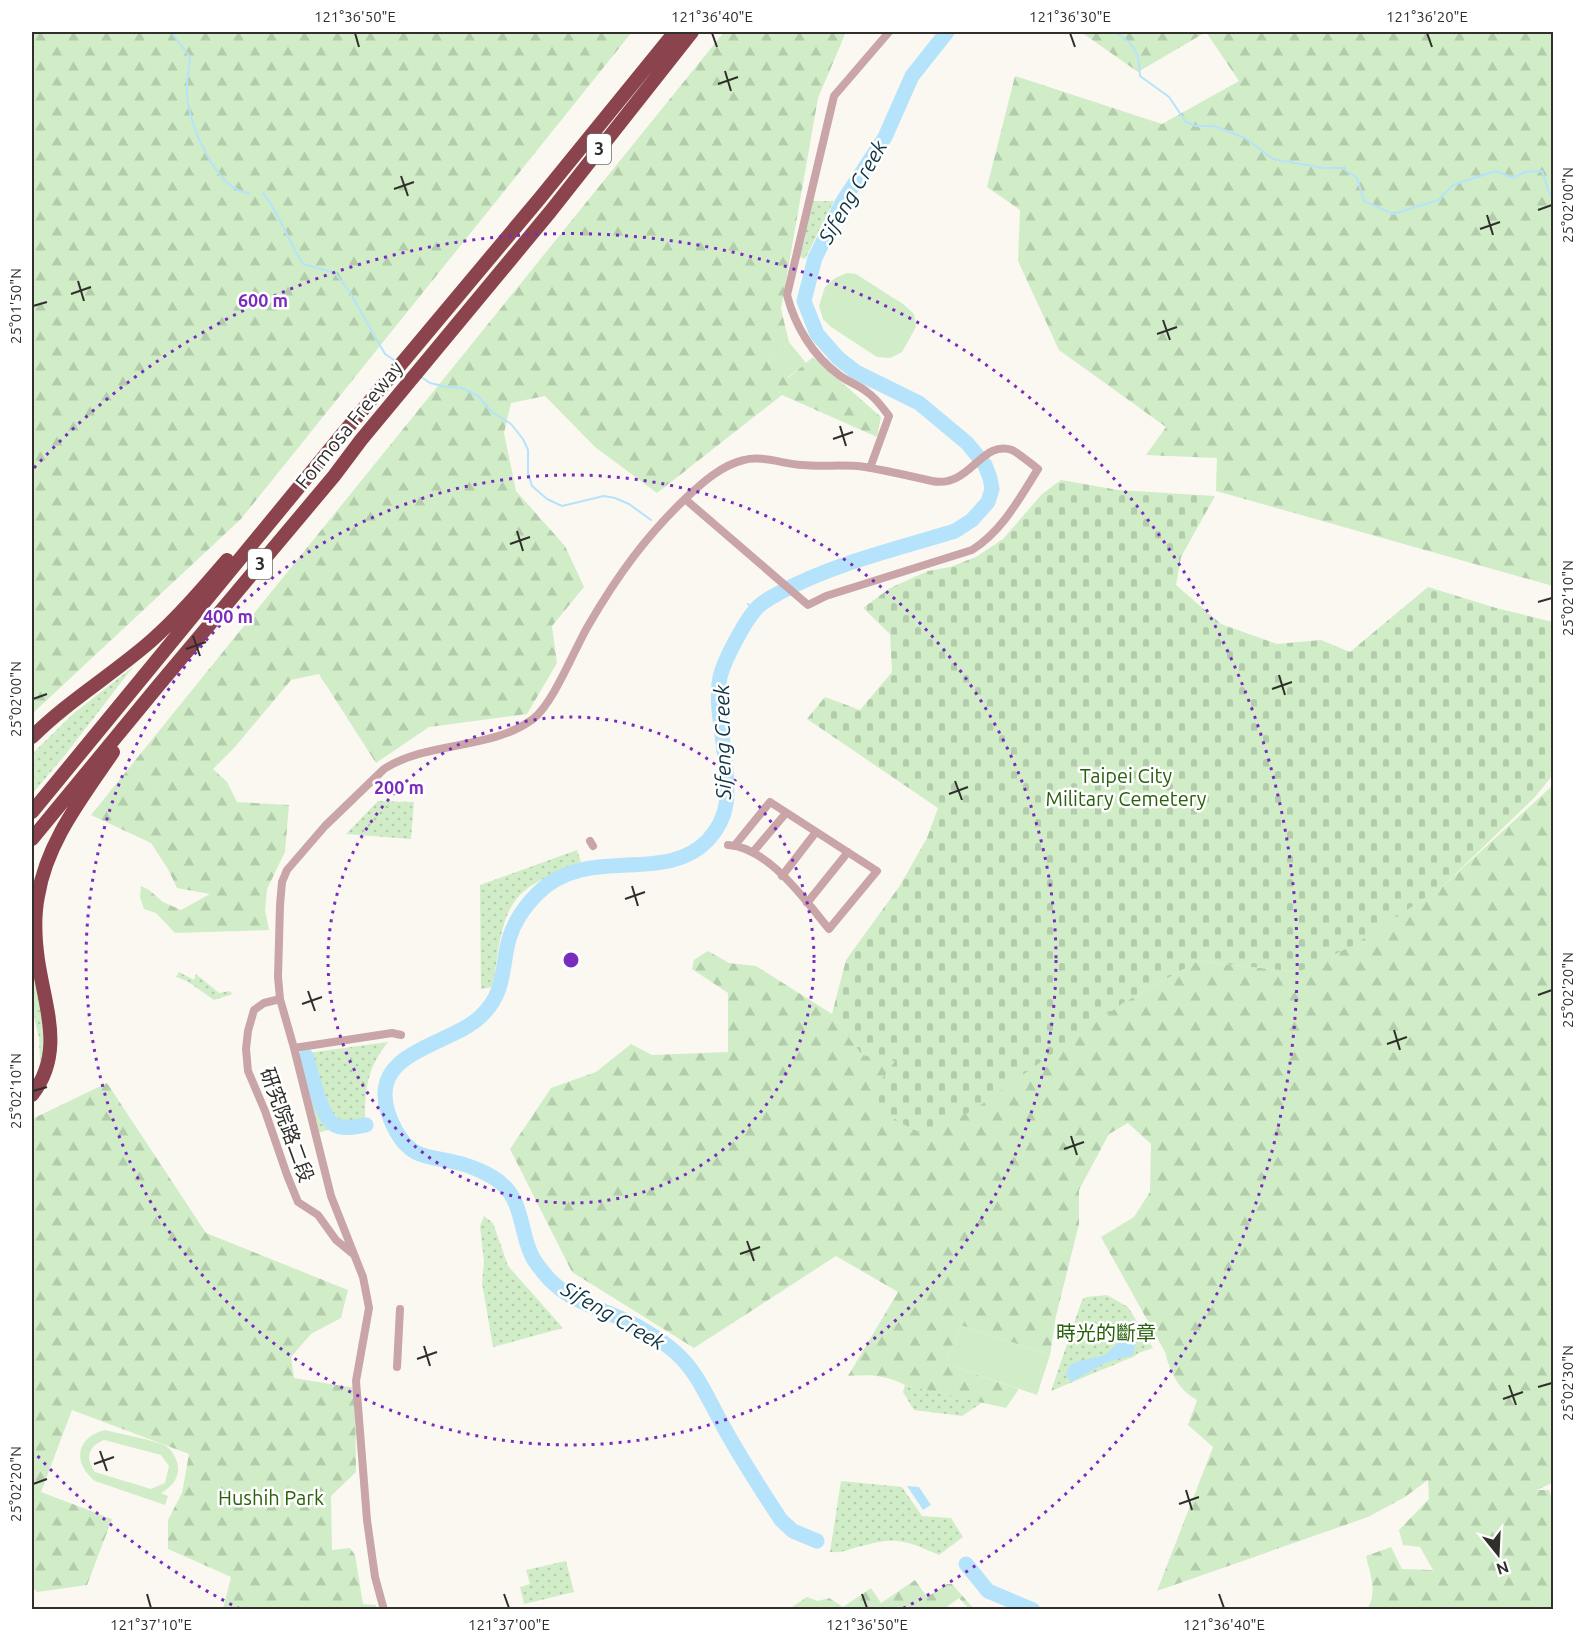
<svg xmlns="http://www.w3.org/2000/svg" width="1585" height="1641" font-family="Ubuntu,'Noto Sans TC',sans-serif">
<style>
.grass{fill:url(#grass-dots)}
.forest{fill:url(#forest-firs)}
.cemetery{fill:url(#cemetery-stones)}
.garden{fill:#d0edc7;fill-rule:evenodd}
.water{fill:#b5e3fb}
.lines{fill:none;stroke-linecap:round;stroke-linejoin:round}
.stream{stroke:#b5e3fb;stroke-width:2}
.river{stroke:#b5e3fb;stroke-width:15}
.street{stroke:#c9a5a7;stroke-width:8}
.highway{stroke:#8b444d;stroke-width:14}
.ticks{fill:none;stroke:#302f2c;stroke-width:2}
.ring{fill:none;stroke:#7b2cbf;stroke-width:3;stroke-dasharray:3 6}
.labels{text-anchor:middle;stroke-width:5;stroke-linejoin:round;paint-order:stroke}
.shield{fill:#fff;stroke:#6e6d6b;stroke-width:1.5}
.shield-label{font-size:18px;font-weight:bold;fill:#302f2c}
.street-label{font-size:20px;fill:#302f2c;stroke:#fff}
.park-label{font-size:20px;fill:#29600b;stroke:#fff}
.water-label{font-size:21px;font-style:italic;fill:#0f3545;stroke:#fff}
.centre{fill:#7b2cbf;stroke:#fff;stroke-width:3}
.ring-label{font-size:18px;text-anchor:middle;font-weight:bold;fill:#7b2cbf;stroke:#fff;stroke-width:5;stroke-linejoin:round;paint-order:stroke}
.neatline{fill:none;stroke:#302f2c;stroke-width:2}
.ticks-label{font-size:15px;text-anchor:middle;fill:#302f2c}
</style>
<defs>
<pattern id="grass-dots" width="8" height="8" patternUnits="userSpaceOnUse" patternTransform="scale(1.5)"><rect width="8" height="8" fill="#d0edc7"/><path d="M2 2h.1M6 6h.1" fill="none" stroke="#b3ccab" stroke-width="1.8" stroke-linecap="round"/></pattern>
<pattern id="forest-firs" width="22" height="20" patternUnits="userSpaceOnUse" patternTransform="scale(1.5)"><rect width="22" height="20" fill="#d0edc7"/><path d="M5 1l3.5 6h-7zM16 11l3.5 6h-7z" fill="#b3ccab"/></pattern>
<pattern id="cemetery-stones" width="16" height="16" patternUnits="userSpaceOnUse" patternTransform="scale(1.5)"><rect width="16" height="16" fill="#d0edc7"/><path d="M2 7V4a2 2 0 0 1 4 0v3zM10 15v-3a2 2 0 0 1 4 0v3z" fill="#b3ccab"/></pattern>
</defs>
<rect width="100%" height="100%" fill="#fbf8f2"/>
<!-- grass -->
<path class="grass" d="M813,201h21l-29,58 -5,-2z
M133,667l-68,88 -33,39v-40l42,-41z
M378,801l36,1 -3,37 -65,-5z
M577,850l4,12c-19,9 -42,16 -58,30 -24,20 -25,66 -30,95l-12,2 -1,-104z
M33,963c6,31 19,69 7,100l-1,-26 -7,-28z
M179,972l15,8 2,-6 23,19 10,-2 4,3 -19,6 -27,-19 -11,-4z
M388,1042c-20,25 -23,45 -23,76l-47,15 -18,-79z
M484,1216l9,7 15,43 55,62 -70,19 -11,-64 2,-21 -4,-36z
M1107,1295l21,12 25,41 -15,5 -3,3 -84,35 31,-91 4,-3z
M905,1385l78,17 -21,14 -48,-6 -11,-18z
M841,1481l61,6 20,29 29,2 12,19 -24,18c-32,-14 -42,-19 -77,-9 -13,3 -18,7 -32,6z
M566,1561l8,31 -50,12 -4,-17 10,-3 -4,-14z"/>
<!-- forest -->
<path class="forest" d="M32,32h600l-391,487 -209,195z
M724,32h122l-28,66 -37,211 8,33 -21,20 20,16 25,-21 68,60 -4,20 -95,-42 -125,98 -62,-46 -50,-51 -34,7 -7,30 12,58 49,55 19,41 -32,39 5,37 -30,51 -98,13 -53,36 -57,-89 -28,6 -57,68 -21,21 14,13 10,20 52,3 -4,47 -18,37 -2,21 4,20 -94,3 -19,-20 -12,-4 -4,-12 1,-11 8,4 14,12 18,8 29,-16 -33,-6 -9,-19 -17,-26 -60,-28z
M1081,32h472v554l-337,-95 1,-33 -71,-3 20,-28 -107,-77 -41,-89 2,-51 -33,-23 28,-111 147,48 77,-43 -33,-49 -68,40z
M1553,785l1,697 -17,8h12l4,12v107h-186c11,-16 3,-35 -1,-53l25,-9 11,22 31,1 -13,-23 -17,-2 -4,-15 30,-31 -1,-19 -23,17 -37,20 -211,74 56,-144 -25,-22 9,-25c-19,-10 -27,-29 -32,-48l-64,-115 33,-20 16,-25 1,-48 -23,-21 -19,11 -30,56v34l-23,92 -6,39 -90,-30 -14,39 73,25 -13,19 -101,-23c-18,-10 -36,-11 -57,-9l50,-84 -62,-36 -142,92 -122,-76 -62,-123 41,-61 45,-16 35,-28 21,11 76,-3v-59l-36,-24 2,-9 14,-9 21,12 27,3 76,48 30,41 261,-52 75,-42 100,11 145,-86z
M107,1083l99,150 142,57 -7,28 -30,16 -20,23 3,21 61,10 1,84 -25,24 1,54 18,-2 5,7 8,49 13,1 1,4h-154l8,-32 -63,-28v-29l14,-27 7,-39 -117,-44 -31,82 71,27 -25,66 -50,7 -5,-5v-468z
M915,1580l12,17 20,-13h5l22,25h-5l-10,-11 -15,11h-155l18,-12 11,4 11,-3 14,9 28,-19 10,15z"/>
<!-- cemetery -->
<path class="cemetery" d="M1061,480l57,10 97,6 -34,61 -5,28 45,39 56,20 44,-4 29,12 78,-65 68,21 57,14v153l-19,23 -91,88 -89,59 -56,27 -100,-11 -75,42 -138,99 -19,12 -47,18 -18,-9 -34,-23 28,-39 -33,-6 -30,-41 14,-54 53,-73 28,-49 11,-30 -131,-89 18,-22 35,13 32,-38 -2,-38 -27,-26 27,-20 38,-17 22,-4 26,-10 27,-18 39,-45z"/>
<!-- garden -->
<path class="garden" d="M847,273l9,1 47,30 11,10 2,13 -14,25 -12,6 -13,-1 -46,-30 -8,-8 -4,-13 6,-19 10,-9z
M789,342l17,21 -19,15 -19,-16z
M960,1325l90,30 -13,40 -91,-31z
M105,1430c14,4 50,10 61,16 7,5 13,16 12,25 -1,10 -8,17 -17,22l7,3 -3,9 -70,-24c-23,-18 -19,-44 10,-51zM104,1440l57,15 8,11 -4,17 -14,6 -56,-17c-10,-13 -7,-26 9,-32z"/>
<!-- water -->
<path class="water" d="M1128,1335l8,4 -3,16 -26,7 -36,20 -5,-8 4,-9c12,-6 21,-6 32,-9 7,-2 17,-16 26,-21z
M907,1486l12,1 12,18 -8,5z"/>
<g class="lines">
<!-- stream -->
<path class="stream" d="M171,32l19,25c-1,12 -4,25 -3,38 1,28 30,97 62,98
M1115,32c21,13 24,20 25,44l29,21 17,25 10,4h18l31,12 28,21 50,9h19l15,10 7,23 29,13 45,-14 15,-15 43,-14 17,7 12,-6 17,-1 8,24 4,1
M263,193c17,21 25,48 40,71l32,9 14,18 36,63 12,8
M420,376l10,7 17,4 15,1 16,8 14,16 19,12 12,15 5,11v23l4,13 15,13 15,7 42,-10 11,2 14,6 22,16
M748,604l7,6"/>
<!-- river -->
<path class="river" d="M306,1056c5,15 14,59 27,68 9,6 23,3 33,1
M817,1541l-24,-10 -12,-11c-21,-32 -42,-64 -60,-98 -14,-25 -24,-51 -46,-70 -11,-10 -26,-19 -38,-26 -30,-16 -64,-22 -88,-47 -6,-7 -15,-17 -18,-25 -11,-24 -8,-51 -29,-70 -11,-10 -33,-19 -48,-22 -27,-6 -43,-4 -58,-31 -6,-11 -11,-23 -11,-36 -1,-46 69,-52 96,-79 25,-24 20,-47 28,-77 5,-17 16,-33 28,-45 50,-51 128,-8 171,-54 23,-25 20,-48 17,-79 -2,-27 -10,-58 -5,-84 4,-17 25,-56 36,-68 7,-8 16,-12 25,-17 54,-29 116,-43 174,-61l17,-11 16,-18 4,-13 -2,-11 -5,-13 -18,-22 -48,-40 -63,-31 -18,-14 -21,-24 -13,-33 11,-43 28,-57 42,-64 27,-61 35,-44
M966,1564l22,27 45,19"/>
<!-- street -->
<path class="street" d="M870,468l19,-52c-7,-9 -13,-18 -22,-24 -8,-7 -19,-10 -28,-17 -26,-19 -44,-49 -52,-80l47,-199 55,-64
M590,841l3,5
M728,845c40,2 77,55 101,84l48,-58 -107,-69 -35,43
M753,852l33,-39
M782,876l34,-44
M807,903l41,-51
M280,999l-16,4 -10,7 -6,21 -2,18 2,22 17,40 22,64 11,27 20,13 18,25 17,14
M294,1048l98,-15 9,2
M397,1367l3,-58
M384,1610l-9,-33 -8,-57 -11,-139 13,-73 -6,-31 -32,-81 -37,-148 -14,-49 -2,-22 2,-72 2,-23 5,-12 38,-44 59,-57c43,-28 108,-19 149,-50 20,-15 41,-69 55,-93 29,-50 58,-90 99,-129 16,-15 35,-32 57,-37 18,-5 39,4 58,5 21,2 43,-1 63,2 23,4 45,9 67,14 38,8 49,-42 80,-31 8,4 18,13 26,19 -19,30 -35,61 -66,81l-146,46 -18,9 -123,-106"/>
<!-- highway -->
<path class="highway" d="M32,737c36,-36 80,-62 119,-96 28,-25 52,-53 76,-81
M32,812l313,-381 195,-233 135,-166
M32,839l126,-153 176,-210 27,-36 189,-228 142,-180
M32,1095c33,-43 13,-87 6,-135 -3,-21 -4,-44 0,-64 9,-55 45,-99 75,-144"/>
</g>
<!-- ticks -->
<path class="ticks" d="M355,33l4,14M712,33l5,14M1070,33l5,14M1427,33l5,14M725,71l6,20M718,84l20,-7M401,176l7,20M394,189l20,-7M1538,210l14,-5M1487,215l6,20M1480,229l20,-7M78,281l6,20M71,294l20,-7M33,306l14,-4M1163,320l7,20M1157,334l20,-7M840,426l6,20M833,439l20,-7M517,531l6,20M510,544l20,-7M1538,602l14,-4M193,636l7,20M186,649l20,-7M1279,675l6,20M1272,689l20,-7M33,699l14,-5M955,781l7,19M949,794l19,-7M632,886l6,20M625,899l20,-7M308,991l7,20M1538,995l14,-5M302,1004l20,-7M1394,1030l6,20M1387,1044l20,-7M33,1091l14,-4M1071,1136l6,19M1064,1149l20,-7M747,1241l7,20M740,1254l20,-7M424,1346l6,20M417,1359l20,-7M1509,1385l7,20M1538,1387l14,-4M1503,1399l20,-7M100,1451l7,20M94,1464l20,-7M33,1484l14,-5M1186,1490l6,20M1179,1504l20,-7M147,1594l4,14M504,1594l5,14M862,1594l5,14M1219,1594l5,14"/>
<!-- distance rings -->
<g class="ring">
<circle cx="571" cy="960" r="243"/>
<circle cx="571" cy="960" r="485"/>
<path d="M240 1609A728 728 0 0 1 34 1452M34 468A728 728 0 1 1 902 1609"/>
</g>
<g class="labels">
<!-- shield labels -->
<g class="shield">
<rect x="587" y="134" width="24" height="30" rx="4.5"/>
<rect x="248" y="549" width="24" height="30" rx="4.5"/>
</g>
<g class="shield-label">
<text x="599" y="155">3</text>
<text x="260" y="570">3</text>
</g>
<!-- street labels -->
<g class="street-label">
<text transform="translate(349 425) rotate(-51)" y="7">Formosa Freeway</text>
<text transform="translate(287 1125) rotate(70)" y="7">研究院路二段</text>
</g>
<!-- park labels -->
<g class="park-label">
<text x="1126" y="783">Taipei City<tspan x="1126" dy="23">Military Cemetery</tspan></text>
<text x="1106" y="1340">時光的斷章</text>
<text x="271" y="1505">Hushih Park</text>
</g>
<!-- water labels -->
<g class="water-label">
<text transform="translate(853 192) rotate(-60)" y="7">Sifeng Creek</text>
<text transform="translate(723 742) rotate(-91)" y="7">Sifeng Creek</text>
<text transform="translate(613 1316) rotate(30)" y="7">Sifeng Creek</text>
</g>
</g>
<circle cx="571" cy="960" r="9" class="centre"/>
<g class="ring-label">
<text x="263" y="307">600 m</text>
<text x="228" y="623">400 m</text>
<text x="399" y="794">200 m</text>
</g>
<!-- border -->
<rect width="1585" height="1641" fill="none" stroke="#ffffff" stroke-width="66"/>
<!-- north arrow -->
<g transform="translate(1498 1554) rotate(162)" stroke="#ffffff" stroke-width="4.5" paint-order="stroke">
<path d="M0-4.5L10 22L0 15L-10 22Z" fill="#302f2c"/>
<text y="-9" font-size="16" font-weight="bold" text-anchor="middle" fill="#302f2c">N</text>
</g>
<rect x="33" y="33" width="1519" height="1575" class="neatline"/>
<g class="ticks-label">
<text x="355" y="22">121°36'50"E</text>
<text x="712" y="22">121°36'40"E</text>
<text x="1070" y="22">121°36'30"E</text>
<text x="1427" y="22">121°36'20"E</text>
<text transform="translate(1568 205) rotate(-90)" y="5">25°02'00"N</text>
<text transform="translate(16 306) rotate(-90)" y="5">25°01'50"N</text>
<text transform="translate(1568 598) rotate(-90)" y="5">25°02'10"N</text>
<text transform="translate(16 699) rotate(-90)" y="5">25°02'00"N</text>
<text transform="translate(1568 990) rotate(-90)" y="5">25°02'20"N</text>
<text transform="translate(16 1091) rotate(-90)" y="5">25°02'10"N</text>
<text transform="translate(1568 1383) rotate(-90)" y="5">25°02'30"N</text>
<text transform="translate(16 1484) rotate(-90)" y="5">25°02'20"N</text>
<text x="151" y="1630">121°37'10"E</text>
<text x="509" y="1630">121°37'00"E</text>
<text x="867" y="1630">121°36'50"E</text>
<text x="1224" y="1630">121°36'40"E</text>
</g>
</svg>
